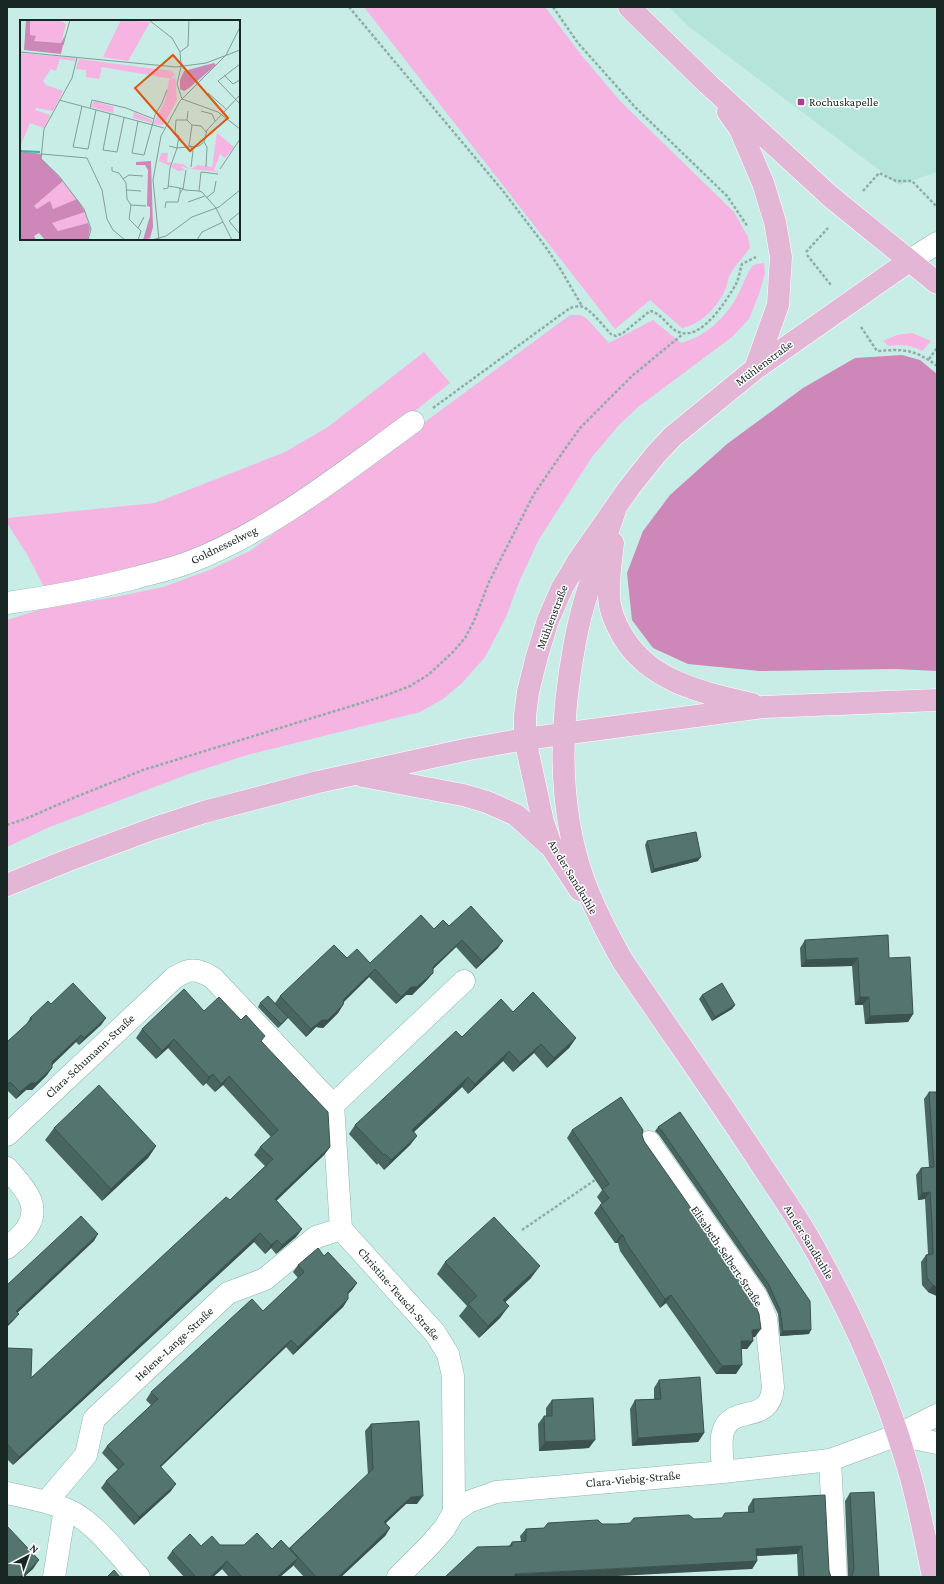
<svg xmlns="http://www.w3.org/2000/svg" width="944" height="1584" font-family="'Crimson Pro',serif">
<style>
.built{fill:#b5e4db}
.green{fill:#f5b4e1}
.forest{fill:#ce87b9}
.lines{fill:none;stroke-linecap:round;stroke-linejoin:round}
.minor-casing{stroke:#90b4ad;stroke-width:23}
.major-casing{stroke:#fff;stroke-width:23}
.path{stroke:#8fada7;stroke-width:2.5;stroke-dasharray:3 2;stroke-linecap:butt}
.minor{stroke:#fff;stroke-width:22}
.major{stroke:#e3b6d6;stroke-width:22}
.wall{fill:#48655f}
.shaded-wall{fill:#3b524e}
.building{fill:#54756f;stroke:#3b524e}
.poi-dot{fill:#ae3a93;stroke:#fff;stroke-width:1.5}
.labels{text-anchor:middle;stroke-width:3;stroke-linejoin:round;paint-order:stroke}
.poi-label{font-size:12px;fill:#182624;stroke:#fff;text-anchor:start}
.street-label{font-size:12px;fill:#182624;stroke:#fff}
.inset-river{fill:none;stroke:#3cb4a2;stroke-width:2}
.inset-road{fill:none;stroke:#829d98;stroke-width:1}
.view{fill:#de560d;fill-opacity:0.15;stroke:#de560d;stroke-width:2}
.inset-edge{fill:none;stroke:#182624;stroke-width:2}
</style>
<rect width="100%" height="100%" fill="#c8ede6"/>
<!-- built -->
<path class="built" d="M669,7h268v165l-38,13 -211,-159z"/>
<!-- green -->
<path class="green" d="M364,7h181l37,49 39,46 113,110 14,25 2,11c-6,8 -14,16 -19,25 -4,5 -3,12 -6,17 -8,18 -24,34 -43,38l-32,-28 -35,29z
M764,263l1,10 -6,21 -10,25 -17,18 -94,70 -20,19 -26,31 -53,82 -20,43 -13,35 -21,40 -23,26 -19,16 -23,13 -173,43 -61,20 -139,53 -40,19v-227l35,-11 73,-12 48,-10 47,-17 40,-19 320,-236h10l6,3 23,25 44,-23 28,23c23,-6 41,-22 54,-43 7,-11 10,-24 18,-35z
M912,333l19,8 -9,10c-11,-6 -20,-7 -33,-5l-6,-5 14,-6z
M424,352l26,31 -95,76 -148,90 -161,42 -18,-35 -21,-33v-5l148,-15 130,-51 43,-25z"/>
<!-- forest -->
<path class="forest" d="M902,355l18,5 17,14v297l-42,-2 -135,2 -72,-7 -35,-16 -21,-28 -5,-47 16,-42 27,-36 57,-51 76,-56 52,-30z"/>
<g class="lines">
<!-- minor casing -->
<g class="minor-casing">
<path id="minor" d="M909,261l28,-18
M7,603c43,-6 86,-14 128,-25 18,-5 37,-9 55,-16 82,-32 152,-89 223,-140
M333,1105l8,124 94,104 13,21 5,22 1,136
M7,1135l167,-157c15,-10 23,-10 39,0l120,127 131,-124
M649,1142l107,154 10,23 7,68c-3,38 -38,17 -49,42 -5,12 -1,30 -1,43
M7,1168c14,17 36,36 20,60 -5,8 -13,14 -20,20
M898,1435l39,8
M830,1460l6,117
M7,1493c22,5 45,9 65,19 26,14 47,44 67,65
M46,1502l40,-47 8,-36 134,-126 37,-14 51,-42 25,-8
M54,1577l11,-68
M398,1577l30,-30 16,-18 10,-17 14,-10 28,-10 227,-20 107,-12 68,-25 39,-20"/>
</g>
<!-- major casing -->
<g class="major-casing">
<path id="major" d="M629,7l79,77 123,113 106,86
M728,112l12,17 23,54 12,39 6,35 -3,48 -23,64
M615,510c-14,43 -32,87 -40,132 -15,78 -18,164 9,239 10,27 24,54 38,79 47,70 96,138 142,209 21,31 42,62 59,95 34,62 63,129 83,197 12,38 19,77 27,116
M613,543c-2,17 -5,37 -4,55 1,13 6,25 13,37 27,47 82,58 130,69
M363,776l100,19 24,7 29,13 33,30
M7,885l59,-24 86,-32 52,-17 114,-30 151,-33 56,-10 239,-32 173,-7
M580,890l-28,-42 -9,-26 -18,-83v-23l3,-24 9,-36 11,-36 14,-32 16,-27 51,-73 27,-34 17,-18 82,-67 154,-108"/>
</g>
<!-- path -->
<path class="path" d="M349,7l154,184 42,55 16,24 21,36
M553,7l25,36 58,65 91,88 21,31
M863,191l16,-18 17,8h16l25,26
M806,252l22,-24
M807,255l24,30
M861,327l16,24c26,-2 38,-2 60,15
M929,359l8,-11
M433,408l137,-100c4,-1 9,-3 13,-1 8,3 21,20 28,27l5,2 7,-3 27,-22c13,2 19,20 32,22 21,5 45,-33 54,-49 3,-6 4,-14 6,-20l14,-7
M7,825l23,-8 43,-19 70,-28 241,-74 26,-10 18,-11 25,-23 12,-14 9,-17 15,-39 45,-88 31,-45 15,-21 52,-52 51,-42
M522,1230l76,-52"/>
<!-- minor -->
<use href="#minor" class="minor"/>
<!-- major -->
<use href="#major" class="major"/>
</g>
<!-- wall -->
<path class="wall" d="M647,841l51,20 -47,12 -6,-28z
M449,926l49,22 -22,21 -20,-22 -23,22v4l-6,7 -15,15h-6l-10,9 -27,-27 -25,25 -1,3 -5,8 -15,15 -7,-1 -10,10 -18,-19 -10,10 -20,-21 2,-4h15l5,-7 67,-38 23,5 64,-34z
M805,940l84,18 24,56 -5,8 -43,2 -2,-19h-8l-3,-39 -51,1 -1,-19z
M702,995l33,10 -3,4 -20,12 -13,-22z
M51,1004l55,14 -5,7 -22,20 -3,-3 -24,23 -5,10 -15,15h-6l-10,9 -9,-9v-48l19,-17 4,-7z
M204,1011l58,31 68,105 -6,8 -48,45 26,29 -6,8 -20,17 -5,-6 -6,6 -11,-12 -241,223 -6,-6v-111l24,30 199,-178 35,-34 -11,-11 6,-8 11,-10 -48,-52 -8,7 -9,-9 -3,3 -35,-38 -12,11 -20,-21 6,-9z
M513,1012l63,26 -7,10 -22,20 -13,-15 -21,19 -10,-11 -35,33 -6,-7 -48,45 3,4 -7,9 -26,25 -6,-7 -1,2 -28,-31 6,-9 107,-88z
M929,1092h8v204l-9,-4 -6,-7 -1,-23 5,-7 2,-1 -3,-55 -7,1 -2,-25 5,-7 8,-1 -5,-68z
M680,1112l129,222 -29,2 -2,-22 -12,-25 -107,-154 -4,-4 3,-4z
M54,1128l102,18 -8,12 -46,43 -57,-61z
M572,1130l70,5 2,6 111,196h-2v4l-6,8h-6l-5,25h-20l-50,-71 -6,5 -40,-57 -2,-8h-3l-21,-30 6,-8 2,-1 -5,-7 5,-7 -35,-52z
M324,1256l33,27 -5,7 -4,4v5l-5,8 -50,48 -7,-8 -125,120 10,24 -37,34 -33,-37 5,-7 12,-11 -16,-17 5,-7 44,-41 -5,-5 5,-8 112,-81 35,-33 -5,-6 5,-7z
M445,1262l86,16 -26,24 -5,16 -21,20 -20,-22 8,-10 -30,-32z
M659,1380l45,53 -6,9 -66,4 -2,-37 5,-9 19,-1v-11z
M552,1400l37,48 -50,3 -1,-27 6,-8h2v-8z
M371,1424l46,80h-11l-20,19 4,5 -5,8 -44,41h-37l-11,-12 -13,12h-51l-7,-8 -9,8h-29l-17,-19 5,-7 48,-6 52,4 17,-1 79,-73 -3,-44z
M850,1493l29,84h-31l-3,-76z
M753,1499l76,72 2,6h-33l-1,-23 -40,2v5l-5,8 -243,-23 3,-4 9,-1 -1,-5 6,-7 196,-11 26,-6v-5z"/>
<!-- shaded-wall -->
<path class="shaded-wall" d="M701,857l-3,4 -47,12 3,-4z
M462,940l-6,7 -28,27 5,-7z
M503,941l-5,7 -22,21 6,-8z
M858,958l-6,8 -51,1 5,-7z
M375,969l-6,8 -31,30 6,-8z
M433,973l-6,7 -15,15h-6l-10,9 5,-7 10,-10z
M860,997h9l-6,8h-8z
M343,1005l-5,8 -15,15 -7,-1 -10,10 5,-8 11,-9z
M735,1005l-3,4 -20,12 3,-4z
M913,1014l-5,8 -43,2 5,-8z
M288,1017l-3,4 -7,7 3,-4z
M106,1018l-5,7 -22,20 5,-7z
M81,1035l-5,7 -28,27 4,-7z
M576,1038l-7,10 -22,20 7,-10z
M174,1039l-6,9 -12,11 6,-8z
M541,1044l-7,9 -21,19 7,-9z
M509,1051l-6,10 -35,33 7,-10z
M52,1068l-5,7 -15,15h-6l-10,9 4,-7 11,-9z
M213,1074l-7,9 -3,3 6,-9z
M229,1076l-6,9 -8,7 6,-8z
M468,1077l-6,10 -57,53 7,-10z
M417,1136l-7,9 -26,25 7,-10z
M156,1146l-8,12 -46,43 9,-12z
M330,1147l-6,8 -55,53 6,-9z
M930,1192l-5,7 -7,1 4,-7z
M302,1229l-6,8 -20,17 6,-9z
M260,1233l-6,9 -241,223 6,-8z
M98,1234l-4,7 -82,77 4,-7z
M621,1235h2l-5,8h-3z
M277,1240l-6,8 -6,6 6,-9z
M540,1266l-9,12 -36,34 8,-12z
M357,1283l-5,7 -9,9 5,-7z
M933,1285l4,2v9l-9,-4z
M671,1295l-5,8 -6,5 5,-9z
M348,1299l-5,8 -50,48 5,-8z
M509,1306l-9,12 -21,20 9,-12z
M19,1314l-5,6 -7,7v-2z
M761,1329l-6,8 -8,1 5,-8z
M811,1330l-2,4 -29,2 3,-5z
M291,1340l-5,7 -132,126 6,-7z
M741,1341h12l-6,8h-12z
M742,1365l-6,9h-20l6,-8z
M704,1433l-6,9 -66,4 6,-8z
M595,1440l-6,8 -50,3 6,-9z
M176,1484l-5,7 -37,34 5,-8z
M423,1496l-6,8h-11l-27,25 5,-7 27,-25z
M390,1528l-5,8 -44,41h-3z
M802,1546l-5,8 -46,2 5,-7z
M298,1558l-5,8 -13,11h-3z
M39,1560l-6,9 -9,8v-3z
M227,1561l-5,8 -9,8h-3z
M757,1561l-5,8 -154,8h-85l2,-3z"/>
<!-- building -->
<path class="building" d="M696,832l5,25 -47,12 -7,-28z
M471,906l32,35 -21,20 -20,-21 -29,27v6l-16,14h-6l-10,10 -26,-28 -31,30 -1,6 -15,15h-6l-11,9 -31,-33 54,-51 13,13 10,-9 13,14 51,-48 13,14 9,-9 6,6z
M888,935l1,23 21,-1 3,57 -43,2 -1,-19h-9l-2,-39 -52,2 -1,-20z
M73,983l33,35 -22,20 -3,-3 -29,27v6l-16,15h-5l-11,9 -10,-10 -3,3v-43l25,-23 -2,-1 18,-17 3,3z
M722,983l13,22 -20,12 -13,-22z
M184,989l20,22 15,-14 22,23 5,-5 19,21 -4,5 67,71 2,35 -55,52 27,30 -20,16 -5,-5 -6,5 -11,-12 -241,224 -12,-13v-96l25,1 -1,29 195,-181 4,3 43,-41 -13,-12 18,-17 -49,-54 -8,8 -8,-10 -4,3 -35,-38 -12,12 -20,-22z
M533,992l43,46 -22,20 -13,-14 -21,19 -11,-12 -34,33 -7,-7 -56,53 5,6 -26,24 -6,-6 -1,1 -29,-30 101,-94 6,6 39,-38 12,13z
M268,996l20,21 -7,7 -21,-21z
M99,1085l57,61 -45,43 -57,-61z
M929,1092h8v195l-4,-2 -6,-7 -1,-23 7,-1 -1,-31 -2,-31 -8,1 -1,-25 13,-1z
M621,1097l22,33 -1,5 2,6 107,153 8,20 2,15 -9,1 1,11h-12l1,24 -20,1 -51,-71 -6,4 -39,-56 -3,-8h-2l-21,-30 9,-7 -7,-9 7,-5 -37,-54z
M680,1112l130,189 1,29 -28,1 -3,-21 -11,-25 -107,-154 -4,-4z
M81,1216l17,18 -82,77 3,3 -12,11v-40z
M494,1217l46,49 -37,34 6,6 -21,20 -20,-22 9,-8 -32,-34z
M318,1248l6,8 4,-4 29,31 -9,9v7l-50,48 -7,-7 -131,126 16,18 -37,33 -33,-36 18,-17 -17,-18 51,-47 -7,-7 101,-93 11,12 41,-39 -6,-7z
M700,1377l4,56 -66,5 -3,-38 26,-1 -2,-19z
M593,1398l2,42 -50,2 -1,-26h8v-16z
M419,1421l4,75 -12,1 -27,25 6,6 -52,49h-22l-26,-29 83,-79 -2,-45z
M874,1492l5,85h-28l1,-1 2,-7 -4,-76z
M825,1495l4,76 2,6h-27l-2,-31 -46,3 1,12 -242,13v3h-70l32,-30 35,-1v-4l14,-1v-12l18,-1 4,-5 50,-3 4,4h15l13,-1 4,-5 55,-3 5,4 28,-1 3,-5 29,-1 -1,-13z
M7,1526l32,34 -15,14 2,3h-19z
M257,1533l15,16 9,-9 17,18 -21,19h-35l-15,-16 -17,16h-14l-24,-26 18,-17 11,12 11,-10 8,9h24z
M114,1570l6,7h-13z"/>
<!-- markers -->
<rect class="poi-dot" x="797" y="98" width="8" height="8" rx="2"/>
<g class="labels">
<!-- poi labels -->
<g class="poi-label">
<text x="809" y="106">Rochuskapelle</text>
</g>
<!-- street labels -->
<g class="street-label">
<text transform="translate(764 363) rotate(-37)" y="4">Mühlenstraße</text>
<text transform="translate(224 545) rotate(-26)" y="4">Goldnesselweg</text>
<text transform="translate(552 617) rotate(-69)" y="4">Mühlenstraße</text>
<text transform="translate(573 877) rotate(59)" y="4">An der Sandkuhle</text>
<text transform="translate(90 1056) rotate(-43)" y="4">Clara-Schumann-Straße</text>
<text transform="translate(809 1242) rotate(59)" y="4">An der Sandkuhle</text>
<text transform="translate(727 1256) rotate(56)" y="4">Elisabeth-Selbert-Straße</text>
<text transform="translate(399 1294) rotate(49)" y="4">Christine-Teusch-Straße</text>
<text transform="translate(174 1344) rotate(-43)" y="4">Helene-Lange-Straße</text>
<text transform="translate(633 1479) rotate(-5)" y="4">Clara-Viebig-Straße</text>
</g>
</g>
<!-- overview -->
<g transform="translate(20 20)">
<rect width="220" height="220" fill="#c8ede6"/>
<path d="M10,0h28l8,4 -5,19 -27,-2 -4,-6zM101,0l29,2 -22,39 -25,-4zM0,33l55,5 1,3 -16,-2 -4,12 -5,-2 -8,12 3,4 17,6 -10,20 -17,-3 -1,2 15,5 -6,13 -14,-5 -10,24zM59,39l93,12 3,4 -3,2v2l3,-2v-5l2,28 -14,25 -10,-1 12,-23 4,-21 3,-1 -70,-12 -3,12 -13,-2v-7l-10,-1zM74,81l20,6 -1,6 -22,-6zM114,92l18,8v3l-19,-5zM197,113l17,14 -9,11 -5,-4 -6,16 5,2 -28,-3 7,-4 14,2zM141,133h7l-1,9h5l-2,4 -11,-5zM154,143l9,1 7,5 -10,-3 5,4 -7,1 -7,-4zM43,161l14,18 -24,10h-16l-3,-3zM65,192l3,11 -30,8 -6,-8z" fill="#f5b4e1"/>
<path d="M6,0h4v15l6,1 -2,5 27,2 4,-8 -4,19 -37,-4zM194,43l2,2 -27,23 -5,3 -4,-2v-9l4,-9zM0,131l22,3 -1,4 22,23 -29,25 3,3 13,-8 3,8 24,-10 8,13 -33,11 6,8 30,-8 2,5 -2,12h-43l-6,-7 -5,3 2,4h-16zM131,141l2,66 -3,11 -7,2 7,-24v-9l-3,-1 1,-36 -3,-5h-9v-3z" fill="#ce87b9"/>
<path class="inset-river" d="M0,131l20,1"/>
<path class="inset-road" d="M129,0l23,18 8,14 1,14M43,25l7,-25M0,32l156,15 30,-4 34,-13M160,32l8,-6 1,-26M57,38l-5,20 -28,51 -3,30 18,17 25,33 7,20 -3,11M220,44l-22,17 22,23M161,47l-4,17 5,15 36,13 22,17M204,55l9,9 7,-4M188,73l18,16M39,80l105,28M62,86l-9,41 15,2 8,-39M70,88l2,-8 34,8 28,11M168,91l-1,9h-11l-1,13 4,3 -2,12 22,-2 5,-4 3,-12 33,-35M181,91l11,3 3,7M90,94l-7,36 14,2 7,-34M167,100l5,5 9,1 5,6M118,101l-6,32 12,2 11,-40 7,-12 5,-13M184,122l3,5 -1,20M170,125l3,6 -2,16M169,126l3,-21M22,134l45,4 15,32 5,29 6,11 12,10M92,147v4l7,2 7,10 1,16 4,6 -2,14 12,12 -3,9M200,149l20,-30M166,150l-3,19 -3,4v-5l3,1 2,1 14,1 3,1 14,16 16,32M103,159l6,-4 14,1M148,166l12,2M143,169l5,-1 2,-20 7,-20 -8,-2M107,170l14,1M179,171l2,-19 17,2M186,178l8,-6 2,-11M168,182l17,-6M111,185l15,1M145,188l1,-6h12l2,-9M118,208l6,-11M219,213l-10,-12 11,-9M132,220l14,-4 26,-19 27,-10 21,-17M139,220l-6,-60 8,-44 19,-35 46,-46 14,-28M177,220l5,-8 21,-10"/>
<path class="view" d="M153,35l55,63 -38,33 -55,-63z"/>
<rect width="220" height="220" class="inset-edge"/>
</g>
<!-- border -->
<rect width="944" height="1584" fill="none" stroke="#182624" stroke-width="16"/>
<!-- north arrow -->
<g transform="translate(28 1556) rotate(41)" stroke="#ffffff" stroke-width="3" paint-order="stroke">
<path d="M0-3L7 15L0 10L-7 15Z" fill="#182624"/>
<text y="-6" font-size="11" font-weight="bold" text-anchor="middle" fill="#182624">N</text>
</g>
</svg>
